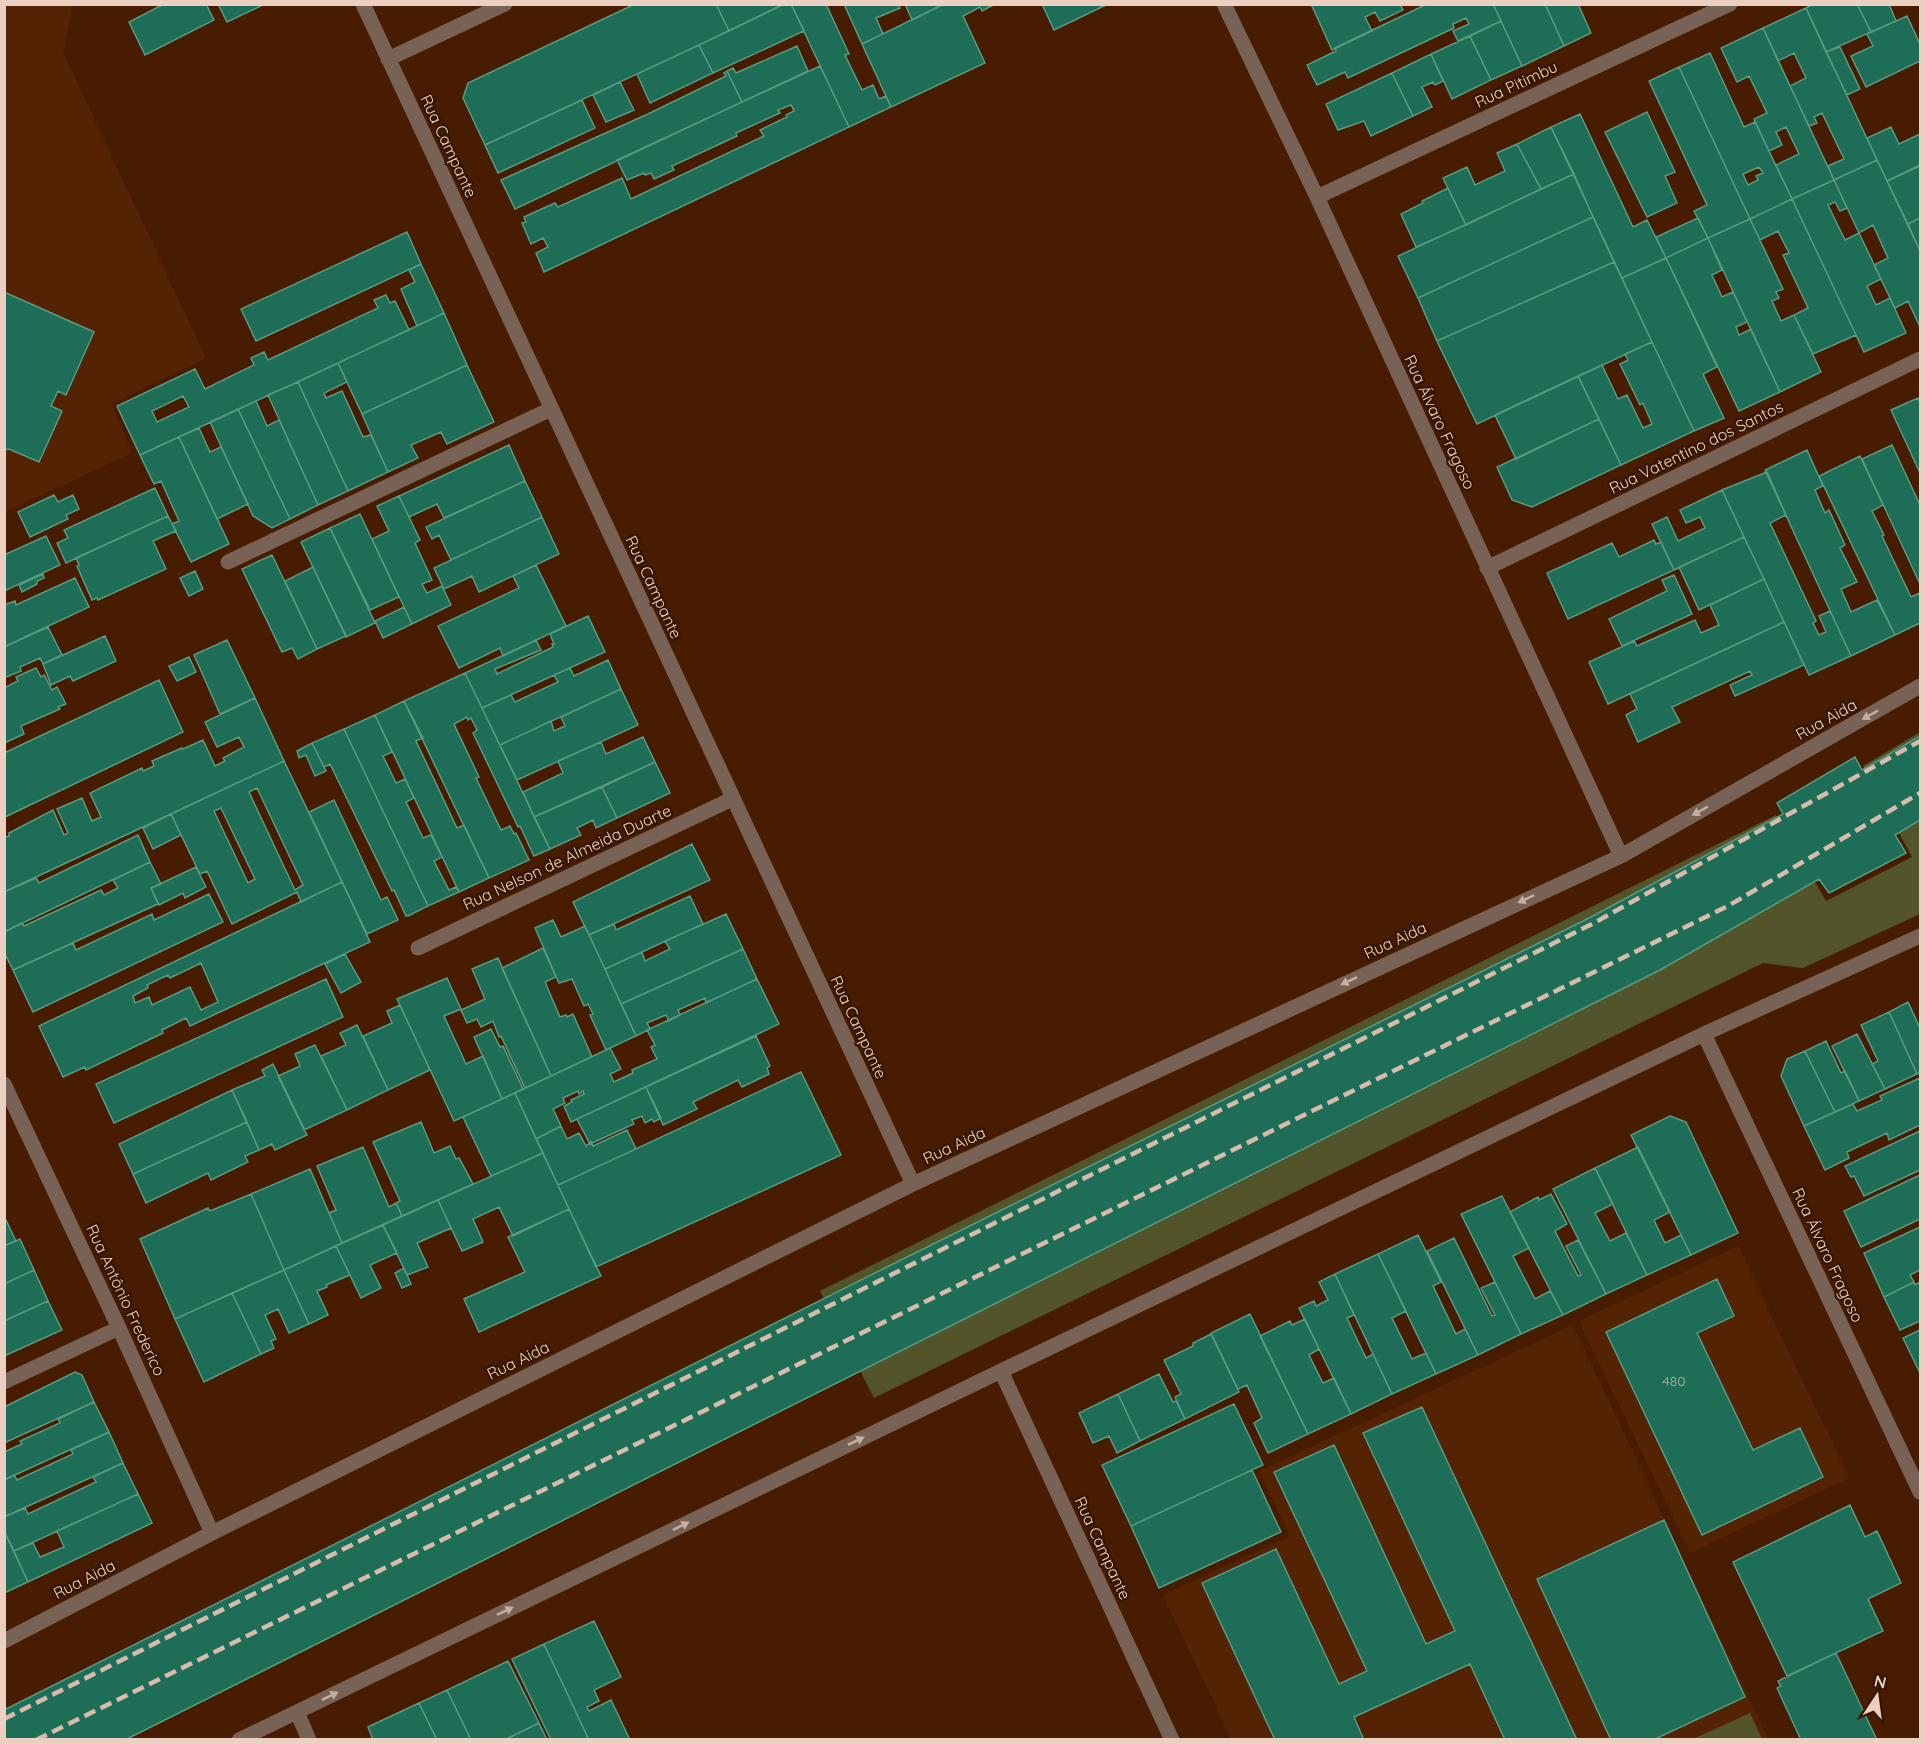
<svg xmlns="http://www.w3.org/2000/svg" width="1925" height="1744" font-family="Quicksand,sans-serif">
<style>
.built{fill:#532304}
.green{fill:#53542a}
.building{fill:#1e6d56;stroke:#599a83;stroke-width:1.5;fill-rule:evenodd}
.lines{fill:none;stroke-linecap:round;stroke-linejoin:round}
.minor{stroke:#786256;stroke-width:15}
.rail{stroke:#d9bbac;stroke-width:4.5;stroke-dasharray:12 6;stroke-linecap:butt}
.oneway{fill:#c8aea1}
.labels{text-anchor:middle;stroke-width:5;stroke-linejoin:round;paint-order:stroke}
.number-label{font-size:14px;fill:#b8b6a6}
.street-label{font-size:16px;fill:#ebcfc1;stroke:#371603}
</style>
<rect width="100%" height="100%" fill="#471c01"/>
<!-- built -->
<path class="built" d="M4,5h69l-10,47 143,306 -94,46 20,49 -127,59z
M1738,1246l111,232 -159,75 -111,-232z
M1573,1325l195,414h-537l-68,-144 127,-59 -31,-65z"/>
<!-- green -->
<path class="green" d="M1920,732v182l-117,54 -40,-5 -889,435 -54,-107 956,-476 50,86 86,-44 -49,-91z
M1750,1713l12,26h-69z"/>
<!-- building -->
<path class="building" d="M164,4h42l8,16 -69,35 -16,-33z
M218,4h47l-38,18z
M635,4h81l13,27 -244,114 -22,-47 5,-15z
M716,4h68l-55,27z
M784,4h7l13,27 -91,42 -14,-28z
M791,4h35l23,50 -4,1 17,35 11,-5 6,14 7,-3 5,11 -42,20z
M844,4h54l2,4 -24,10 7,16 -21,10z
M905,4h39l-32,16z
M944,4h51l-13,7 -2,-4 -17,9 22,47 -94,44 -29,-63z
M1042,4h66l-54,26z
M1315,4h85l3,6 -23,11 -5,-9 -10,5 7,14 -40,19 -20,-44z
M1427,4h66l8,17 -43,20 -5,-10 16,-7 -3,-6 -13,6 1,4 -106,50 -3,-6 -28,13 -10,-20 29,-14 -1,-3z
M1493,4h52l19,42 -42,20z
M1545,4h33l13,29 -27,13z
M1813,4h44l14,28 -45,20 -20,-44z
M1857,4h32l7,17 -25,11z
M1806,8l71,152 -43,20 -6,-14 16,-7 -22,-46 -8,4 3,6 -8,3 -19,-40 16,-8 -12,-25 -16,8 -15,-33z
M1907,16l13,28v17l-54,26 -15,-31 22,-10 -6,-12z
M1501,21l21,45 -31,14 -21,-44z
M1763,28l71,152 -42,19 -16,-34 23,-11 -13,-27 -10,5 6,13 -13,6 -15,-32 13,-6 -18,-37 -12,6 -16,-34z
M1470,36l21,44 -39,19 -21,-45z
M699,45l14,28 -63,30 -13,-29z
M797,46l11,25 -66,31 -15,-31 6,-3 3,5z
M1840,47l20,42 -13,6 -21,-43z
M1710,53l34,74 11,-5 37,77 -42,20 -71,-152zM1759,167l4,6 -7,3 2,4 -10,5 -5,-11z
M1431,54l12,27 -8,4 -2,-3 -11,5 10,20 -19,9 -21,-43z
M820,66l29,61 -305,145 -8,-19 12,-6 -5,-9 -12,6 -9,-21 4,-1 -2,-5 31,-14 3,4 64,-29 9,21 133,-63 -4,-6 27,-13 -1,-2 8,-4 -3,-6 -13,5 2,3 -44,20 1,3 -65,30 2,4 -20,9 -3,-6 -6,2 -1,-2 -17,7 -10,-20z
M1679,67l71,152 -42,19 -14,-27 13,-6 -58,-124z
M727,71l15,31 -227,107 -14,-29 147,-66 78,-38 -2,-3z
M1392,73l21,43 -42,20 -7,-15 -26,9 -12,-26z
M620,82l14,28 -28,12 -13,-27z
M582,100l13,28 -97,45 -13,-28z
M1647,112l28,60 -10,4 12,27 -30,14 -42,-85z
M1580,114l53,113 14,-7 19,38 -44,20 -71,-151z
M1551,127l23,47 -33,15 -24,-45z
M1891,127l8,17 21,-10v31l-33,16 -20,-43z
M1517,144l24,45 -75,36 -23,-47 24,-11 8,18 30,-14 -8,-18z
M1877,160l43,91v76l-12,-26 -13,7 -21,-43 14,-7 -15,-33 -14,8 -25,-53z
M1920,166v52l-12,6 -21,-43z
M1574,174l19,43 -175,81 -20,-42z
M1834,180l13,28 -7,3 -5,-9 -7,3 17,35 14,-7 22,46 -14,7 9,19 14,-7 16,35 -42,19 -72,-153z
M1448,188l18,37 -50,22 -15,-33 22,-11 -1,-2z
M1792,199l64,136 -43,19 -19,-39 14,-7 -25,-53 6,-2 -11,-22 -18,9 -10,-21z
M1593,217l21,45 -177,79 -19,-43z
M1698,218l10,20 -42,20 -10,-21z
M1920,218v33l-12,-27z
M1750,219l33,70 -7,3 3,6 -7,3 9,20 13,-6 27,57 -41,20 -72,-154z
M407,232l14,32 -165,77 -15,-32z
M1708,238l14,32 -10,5 10,22 11,-5 14,30 -11,5 3,8 12,-6 29,63 -41,19 -73,-153z
M1666,258l51,109 -14,7 21,44 -30,13 -72,-153z
M1614,262l38,80 -175,82 -40,-83z
M421,264l23,49 -27,13 -16,-37 14,-7 -6,-12z
M4,292l90,40 -28,63 -8,-4 -7,15 11,5 -23,51 -30,-13 -5,1z
M386,295l4,8 5,-2 14,29 -269,125 -23,-49 78,-37 10,20 49,-24 -3,-7 13,-6 4,8 110,-52 -4,-8zM183,396l6,11 -32,15 -5,-11z
M444,313l23,52 -105,49 -24,-51z
M1652,342l42,89 -73,34 -43,-89 24,-11 16,34 9,-4 16,33 9,-4 -9,-21 -3,2 -20,-41 8,-4 -3,-6z
M338,363l9,19 -23,11 2,5 16,-7 21,46 8,-2 17,37 -40,19 -50,-109z
M467,365l27,57 -47,22 -6,-12 -30,13 7,13 -30,14 -26,-58z
M1578,376l21,43 -83,40 -21,-44z
M298,382l50,109 -30,14 -50,-110z
M1918,398l2,5v70l-29,-63z
M256,401l11,25 12,-6 39,85 -28,14 -52,-110z
M238,409l52,110 -18,9 -19,-12 -43,-94z
M1599,419l22,46 -89,42 -20,-7 -15,-33z
M199,428l11,24 11,-5 27,57 -31,15 -38,-82z
M179,437l50,107 -38,18 -19,-38 7,-3 -18,-40 -7,3 -14,-29z
M509,445l16,36 -81,37 -7,-14 -28,13 -10,-21z
M1892,445l28,60v79l-58,-125z
M1807,450l16,36 -8,4 10,23 4,-3 16,35 -5,3 17,34 -16,7 10,23 26,-12 18,35 -44,21 -86,-186z
M1860,456l23,49 -11,6 12,24 -2,1 29,61 9,-4v30l-25,12 -76,-159z
M1767,472l19,43 -16,8 46,98 -3,2 6,12 7,-3 -7,-16 11,-5 21,45 -42,19 -87,-185z
M525,481l17,36 -91,43 -12,-25 -7,4 -6,-12z
M155,488l13,28 -102,47 -9,-20 11,-5 -4,-8z
M1722,490l22,47 -70,33 -22,-46 15,-7 11,24 27,-13 -5,-11 -14,6 -6,-13z
M54,495l4,7 15,-7 6,14 -13,6 2,4 -38,18 -12,-25z
M399,496l21,44 -5,3 17,37 -10,4 5,9 15,-7 9,19 -39,19 -40,-85 17,-8 -12,-25z
M360,514l39,83 -29,13 -40,-82z
M168,516l8,15 -23,10 13,28 -68,31 -1,-2 -5,2 -15,-34 2,-1 -3,-7z
M542,517l17,37 -80,38 -7,-16 -28,13 -10,-21z
M330,528l45,95 -29,14 -45,-95z
M46,536l14,29 -56,26v-36z
M1744,537l20,42 -65,31 -20,-43z
M1654,540l2,4 5,-2 13,28 -106,49 -21,-46 65,-30 7,14z
M272,555l45,94 -19,10 -6,-11 -10,4 -40,-83z
M536,565l30,61 -63,30 -3,-8 -41,20 -21,-42 81,-38 -6,-12z
M313,567l33,69 -29,13 -32,-68z
M195,571l8,18 -14,7 -9,-18z
M43,574l1,4 -7,3v3l-15,8 -3,-7z
M1674,575l18,39 -70,32 -13,-27 58,-28 -5,-11z
M75,578l14,29 -85,40v-42l11,-4 1,4z
M1764,579l20,43 -176,82 -19,-42 45,-21 3,5 58,-26 6,13 18,-8 -9,-20z
M404,607l8,17 -29,14 -8,-17z
M588,616l17,36 -123,56 -17,-35 71,-33 5,10 -46,19 2,5 56,-27 -1,-3h2l-4,-10z
M1784,622l20,43 -69,31 -5,-11 22,-10 -2,-4 -78,36 8,15 -42,20 -12,-27 11,-6 -7,-15z
M48,627l14,28 -19,9 -3,-6 -20,9 1,4 -17,7v-31z
M105,636l11,25 -43,20 -3,-5 -19,9 -8,-21z
M227,640l28,58 -35,16 -26,-59z
M189,657l7,15 -19,9 -8,-15z
M608,660l13,29 -121,56 -18,-37 29,-13 4,7 43,-20 -4,-7 16,-7 4,8z
M36,668l5,9 3,-2 8,15 5,-3 9,17 -8,3 2,2 -39,17 3,8 -20,9v-55l14,-7 -2,-4 2,-1z
M465,673l85,176 -16,7 -14,-30 -2,1 -45,-94 4,-3 -6,-12 -3,2 -1,-3 -13,7 25,53 -3,1 25,52 9,-4 4,8 2,-1 13,27 -40,18 -85,-177z
M159,680l24,52 -178,85 -1,-64z
M621,689l17,36 -121,55 -17,-35 51,-24 3,10 11,-5 -4,-9z
M255,698l29,63 -280,131v-54l5,-2v-3l44,-23 11,25 4,-2 -11,-24 25,-11 10,23 9,-4 -11,-24 52,-25 1,3 11,-5 -2,-5 30,-13 1,1 20,-9 12,26 10,-5 -2,-3 21,-11 -5,-10 -22,10 -12,-25z
M404,701l19,37 -7,3 41,87 7,-3 25,53 -30,14 -84,-177z
M375,715l17,37 -9,4 13,27 9,-4 9,19 -8,4 17,36 8,-3 11,22 -8,4 15,29 7,-3 3,5 -31,14 -84,-177z
M344,729l84,177 -20,10h-2l-12,-26 -2,1 -62,-127 -6,3 -12,-24z
M1920,736v84l-25,15 11,18 -77,40 -10,-14 -159,91 -1535,770h-121v-30l879,-441 706,-351 194,-104 -6,-11 78,-46 7,13z
M643,737l12,25 -121,55 -11,-25 40,-19 -5,-12 43,-19 5,12z
M312,743l14,28 -11,5 -9,-21 -7,3 -2,-7z
M284,761l58,121 -41,20 -4,-10 -65,32 -25,-53 -7,3 -29,-60zM257,788l46,97 -8,5 -46,-98zM221,808l34,71 -7,4 -34,-72z
M655,762l15,31 -53,25 -15,-31z
M602,787l15,31 -21,10 -3,-8 -16,8 4,7 -31,14 -16,-32z
M334,800l47,100 6,-3 11,23 -31,14 -58,-122z
M171,814l10,21 -28,14 -10,-21z
M138,835l12,27 -146,70v-40l32,-14 3,5z
M692,844l18,36 -121,55 -16,-33z
M150,862l11,22 -10,4 7,16 -145,66 -9,-18v-20l18,-9 2,3 77,-36 3,5 14,-7 -5,-8z
M196,867l10,20 -21,11 -2,-5 -24,12 -8,-17z
M342,882l28,60 -180,84 -4,-8 -24,12 1,3 -77,37 -1,-3 -22,10 -24,-51zM201,963l17,39 -17,8 -11,-23 -38,18 -3,-8 -14,6 -2,-7 15,-8 -1,-3 21,-10 2,3z
M209,894l14,28 -190,90 -20,-42 60,-27 3,7 76,-36 2,6z
M690,896l13,28 -98,45 -16,-34 25,-11 2,6z
M726,914l17,35 -122,55 -16,-35 37,-17 3,9 25,-12 -5,-8z
M553,920l8,17 24,-11 51,110 -30,14 -16,-35 3,-1 -5,-10 -4,2 -12,-27 -13,4 -24,-55z
M543,948l13,29 -11,5 15,35 6,-2 1,2 6,-3 19,43 -41,19 -49,-108z
M743,949l14,30 -51,24 -1,-5 -27,12 2,5 -11,6 -3,-6 -19,8 3,6 -14,7 -15,-32z
M345,954l16,28 -20,11 -16,-29z
M498,958l53,118 -26,12 -24,-52 -2,1 -6,-16 -12,6 -4,-8 -10,4 -6,-13 24,-11 -13,-30z
M447,978l14,31 -17,7 22,48 17,-8 19,43 -48,22 -57,-122z
M326,979l17,38 -229,106 -18,-39z
M757,979l22,45 -208,98 -7,-16 8,-4 -1,-2 13,-6 -1,-3 -4,3 -1,-3 -15,7 2,5 -12,6 8,17 -25,13 -21,-46 95,-45 11,21 -11,5 4,8 19,-9 -1,-3 25,-11 -6,-12 4,-2 -8,-15z
M1908,1002l12,26v45l-3,1 -28,-62z
M400,1005l30,65 -42,20 -25,-54 29,-13 -5,-12z
M1889,1012l28,62 -32,15 -13,-25 6,-3 -17,-36z
M357,1025l31,65 -41,20 -26,-54 25,-11 -6,-12z
M491,1029l9,18 3,-1 20,43 -21,10 -28,-62z
M1857,1034l28,55 -26,12 -27,-55z
M756,1036l14,30 -3,2 2,6 -27,13 -4,-7 -45,22 4,7 -34,16 -17,-38z
M1826,1041l15,32 4,-2 14,30 -24,11 -30,-61z
M315,1045l32,65 -43,20 -26,-54 22,-10 -5,-12z
M1805,1051l30,61 -31,14 -23,-50 6,-17z
M273,1064l34,71 -32,15 -3,-6 -13,6 -27,-60 33,-14 -3,-6z
M801,1072l40,83 -245,112 -38,-82z
M1920,1078v47l-31,15 -2,-7 -40,19 2,6 -24,12 -21,-44 49,-22 4,7 25,-11 -2,-4z
M646,1087l15,31 -7,4 -2,-3 -7,4 -3,-7 -10,4 2,4 -44,20 -13,-25z
M232,1090l15,32 -114,52 -14,-30z
M515,1093l28,60 -52,23 -28,-59z
M1670,1116l16,6 52,111 -47,22 -60,-120z
M247,1122l12,28 -14,6 3,6 -37,18 -3,-7 -62,30 -13,-29z
M421,1122l13,31 16,-7 6,13 3,-1 14,26 -71,32 -6,-13 4,-2 -27,-59z
M561,1126l6,13 12,-6 7,13 5,-4 2,4 34,-16 9,19 -78,36 -22,-46z
M1920,1131v39l-56,26 -10,-20 -3,1 -6,-11z
M363,1147l26,60 7,-4 6,13 -60,27 -13,-30 7,-3 -19,-44z
M1638,1147l32,65 -16,8 11,23 16,-8 10,20 -44,20 -52,-107z
M543,1153l26,56 -56,27 -14,-29 -26,12 10,23 -21,9 -24,-51z
M1595,1168l18,36 -18,9 15,28 16,-8 21,42 -41,19 -53,-105z
M310,1169l32,74 -58,27 -33,-76z
M1920,1175v44l-59,28 -17,-36z
M251,1194l33,76 -109,49 -35,-80 68,-31 2,3z
M1551,1194l16,30 -12,7 23,45 3,-1 -15,-29 12,-6 28,54 -43,21 -53,-103 28,-15 1,3z
M1502,1196l27,52 -16,8 22,43 15,-8 13,24 -42,19 -60,-120z
M438,1200l13,28 -34,15 11,24 -21,8 -24,-50z
M569,1209l32,67 -122,56 -15,-33 61,-27 -17,-35z
M4,1216l12,25 -12,5z
M383,1225l14,28 -27,12 11,23 -20,10 -25,-52z
M1920,1227v43l-10,5 4,7 -30,15 -20,-44z
M1418,1235l23,47 -8,4 23,48 9,-5 13,26 -42,19 -58,-120z
M1454,1238l38,78 3,-1 -14,-27 14,-6 26,52 -43,21 -51,-104z
M20,1239l14,31 -30,14v-38z
M336,1246l14,29 -24,10 1,2 -10,4 11,24 -19,9 -25,-54z
M1378,1254l28,57 -14,7 20,41 14,-6 10,21 -44,20 -57,-120z
M404,1268l7,16 -9,4 -7,-15z
M34,1270l14,31 -44,20v-37z
M284,1270l25,54 -20,9 -11,-24 -13,6 11,24 -5,2 3,7 -13,6 -29,-61z
M1335,1274l19,41 -7,3 19,40 7,-4 19,40 -41,20 -52,-106 15,-7 2,5 12,-6 -9,-18z
M1717,1279l17,37 -37,17 56,117 47,-22 23,49 -121,58 -96,-203z
M1914,1282l1,3 5,-3v39l-20,9 -16,-33z
M232,1293l29,61 -57,28 -29,-63z
M48,1301l14,29 -58,26v-35z
M1250,1314l58,120 -40,19 -14,-30 8,-5 -15,-33 -9,4 -27,-56z
M1305,1319l14,30 -10,6 14,28 11,-5 17,36 -43,20 -48,-98 30,-15 2,4z
M1920,1330v43l-17,-35z
M1211,1334l28,58 -54,27 -10,-22 6,-3 -17,-34 29,-14v-3z
M75,1372l7,3 12,27 -90,41v-36z
M1159,1374l14,28 3,-1 9,18 -45,22 -22,-47z
M1118,1394l22,47 -23,12 -8,-17 -16,7 -14,-30z
M94,1402l15,30 -105,48v-28l18,-8 -2,-3 40,-18 -2,-4z
M1234,1404l29,61 -132,61 -29,-61z
M1422,1407l155,333h-72l-35,-76 -116,53 10,23h-89l-73,-157 74,-34 63,135 28,-13 -93,-199 60,-27 92,199 29,-13 -92,-198z
M109,1432l14,31 -119,54v-37l10,-5 3,5 56,-26 -2,-4z
M123,1463l15,31 -124,57 -10,-20v-14l21,-9 3,6 68,-32 -3,-5z
M1252,1470l29,62 -122,56 -28,-62z
M138,1494l14,29 -124,59 -14,-31 19,-8 7,14 24,-10 -7,-16z
M1850,1505l15,32 12,-6 24,52 -33,16 15,32 -96,45 -54,-114z
M1664,1520l81,177 -92,43h-42l-74,-161z
M4,1531l24,51 -24,11z
M594,1621l27,56 -27,13 5,11 -12,6 2,4 22,-11 19,40h-41l-45,-96z
M544,1644l45,96h-38l-39,-81z
M1836,1653l41,87h-76l-24,-52 4,-2 -3,-5z
M508,1661l31,62 -35,17h-33l-24,-50z
M447,1690l24,50h-34l-18,-37z
M419,1703l18,37h-64l-5,-13z
M539,1723l8,17h-43z"/>
<g class="lines">
<!-- minor -->
<path class="minor" d="M363,4l550,1180
M1224,4l93,193 304,659
M388,59l117,-55
M1317,197l413,-193
M228,562l323,-153
M1487,568l433,-209
M418,948l314,-149
M1704,1034l216,458
M4,1084l115,244 93,205
M1001,1371l171,369
M4,1382l115,-54
M4,1641l208,-108 701,-349 708,-328 299,-170
M297,1712l12,28
M239,1740l762,-369 703,-337 216,-98"/>
<!-- rail -->
<path class="rail" d="M4,1719l1590,-796 326,-182
M36,1740l1692,-834 192,-113"/>
</g>
<!-- one-way arrows -->
<defs><path id="oneway-solid" d="M-6-.8H1V-3.2L6.5 0L1 3.2V.8H-6Z" transform="scale(1.5)"/></defs>
<g class="oneway">
<use href="#oneway-solid" transform="translate(1870 715) rotate(151)"/>
<use href="#oneway-solid" transform="translate(1700 811) rotate(151)"/>
<use href="#oneway-solid" transform="translate(1526 899) rotate(155)"/>
<use href="#oneway-solid" transform="translate(1349 981) rotate(155)"/>
<use href="#oneway-solid" transform="translate(856 1441) rotate(-26)"/>
<use href="#oneway-solid" transform="translate(681 1526) rotate(-26)"/>
<use href="#oneway-solid" transform="translate(505 1611) rotate(-26)"/>
<use href="#oneway-solid" transform="translate(330 1696) rotate(-26)"/>
</g>
<g class="labels">
<!-- number labels -->
<g class="number-label">
<text x="1674" y="1386">480</text>
</g>
<!-- street labels -->
<g class="street-label">
<text transform="translate(1516 84) rotate(-25)" y="6">Rua Pitimbu</text>
<text transform="translate(449 146) rotate(65)" y="6">Rua Campante</text>
<text transform="translate(1440 422) rotate(65)" y="6">Rua Álvaro Fragoso</text>
<text transform="translate(1696 447) rotate(-26)" y="6">Rua Vatentino dos Santos</text>
<text transform="translate(654 587) rotate(65)" y="6">Rua Campante</text>
<text transform="translate(1826 719) rotate(-29)" y="6">Rua Aida</text>
<text transform="translate(567 857) rotate(-25)" y="6">Rua Nelson de Almeida Duarte</text>
<text transform="translate(1395 940) rotate(-25)" y="6">Rua Aida</text>
<text transform="translate(859 1027) rotate(65)" y="6">Rua Campante</text>
<text transform="translate(954 1145) rotate(-25)" y="6">Rua Aida</text>
<text transform="translate(1828 1255) rotate(65)" y="6">Rua Álvaro Fragoso</text>
<text transform="translate(126 1300) rotate(65)" y="6">Rua Antônio Frederico</text>
<text transform="translate(518 1360) rotate(-26)" y="6">Rua Aida</text>
<text transform="translate(1103 1548) rotate(65)" y="6">Rua Campante</text>
<text transform="translate(84 1579) rotate(-27)" y="6">Rua Aida</text>
</g>
</g>
<!-- border -->
<rect width="1925" height="1744" fill="none" stroke="#ebcfc1" stroke-width="12"/>
<!-- north arrow -->
<g transform="translate(1877 1696) rotate(13)" stroke="#371603" stroke-width="4.5" paint-order="stroke">
<path d="M0-4.5L10 22L0 15L-10 22Z" fill="#ebcfc1"/>
<text y="-9" font-size="16" font-weight="bold" text-anchor="middle" fill="#ebcfc1">N</text>
</g>
</svg>
